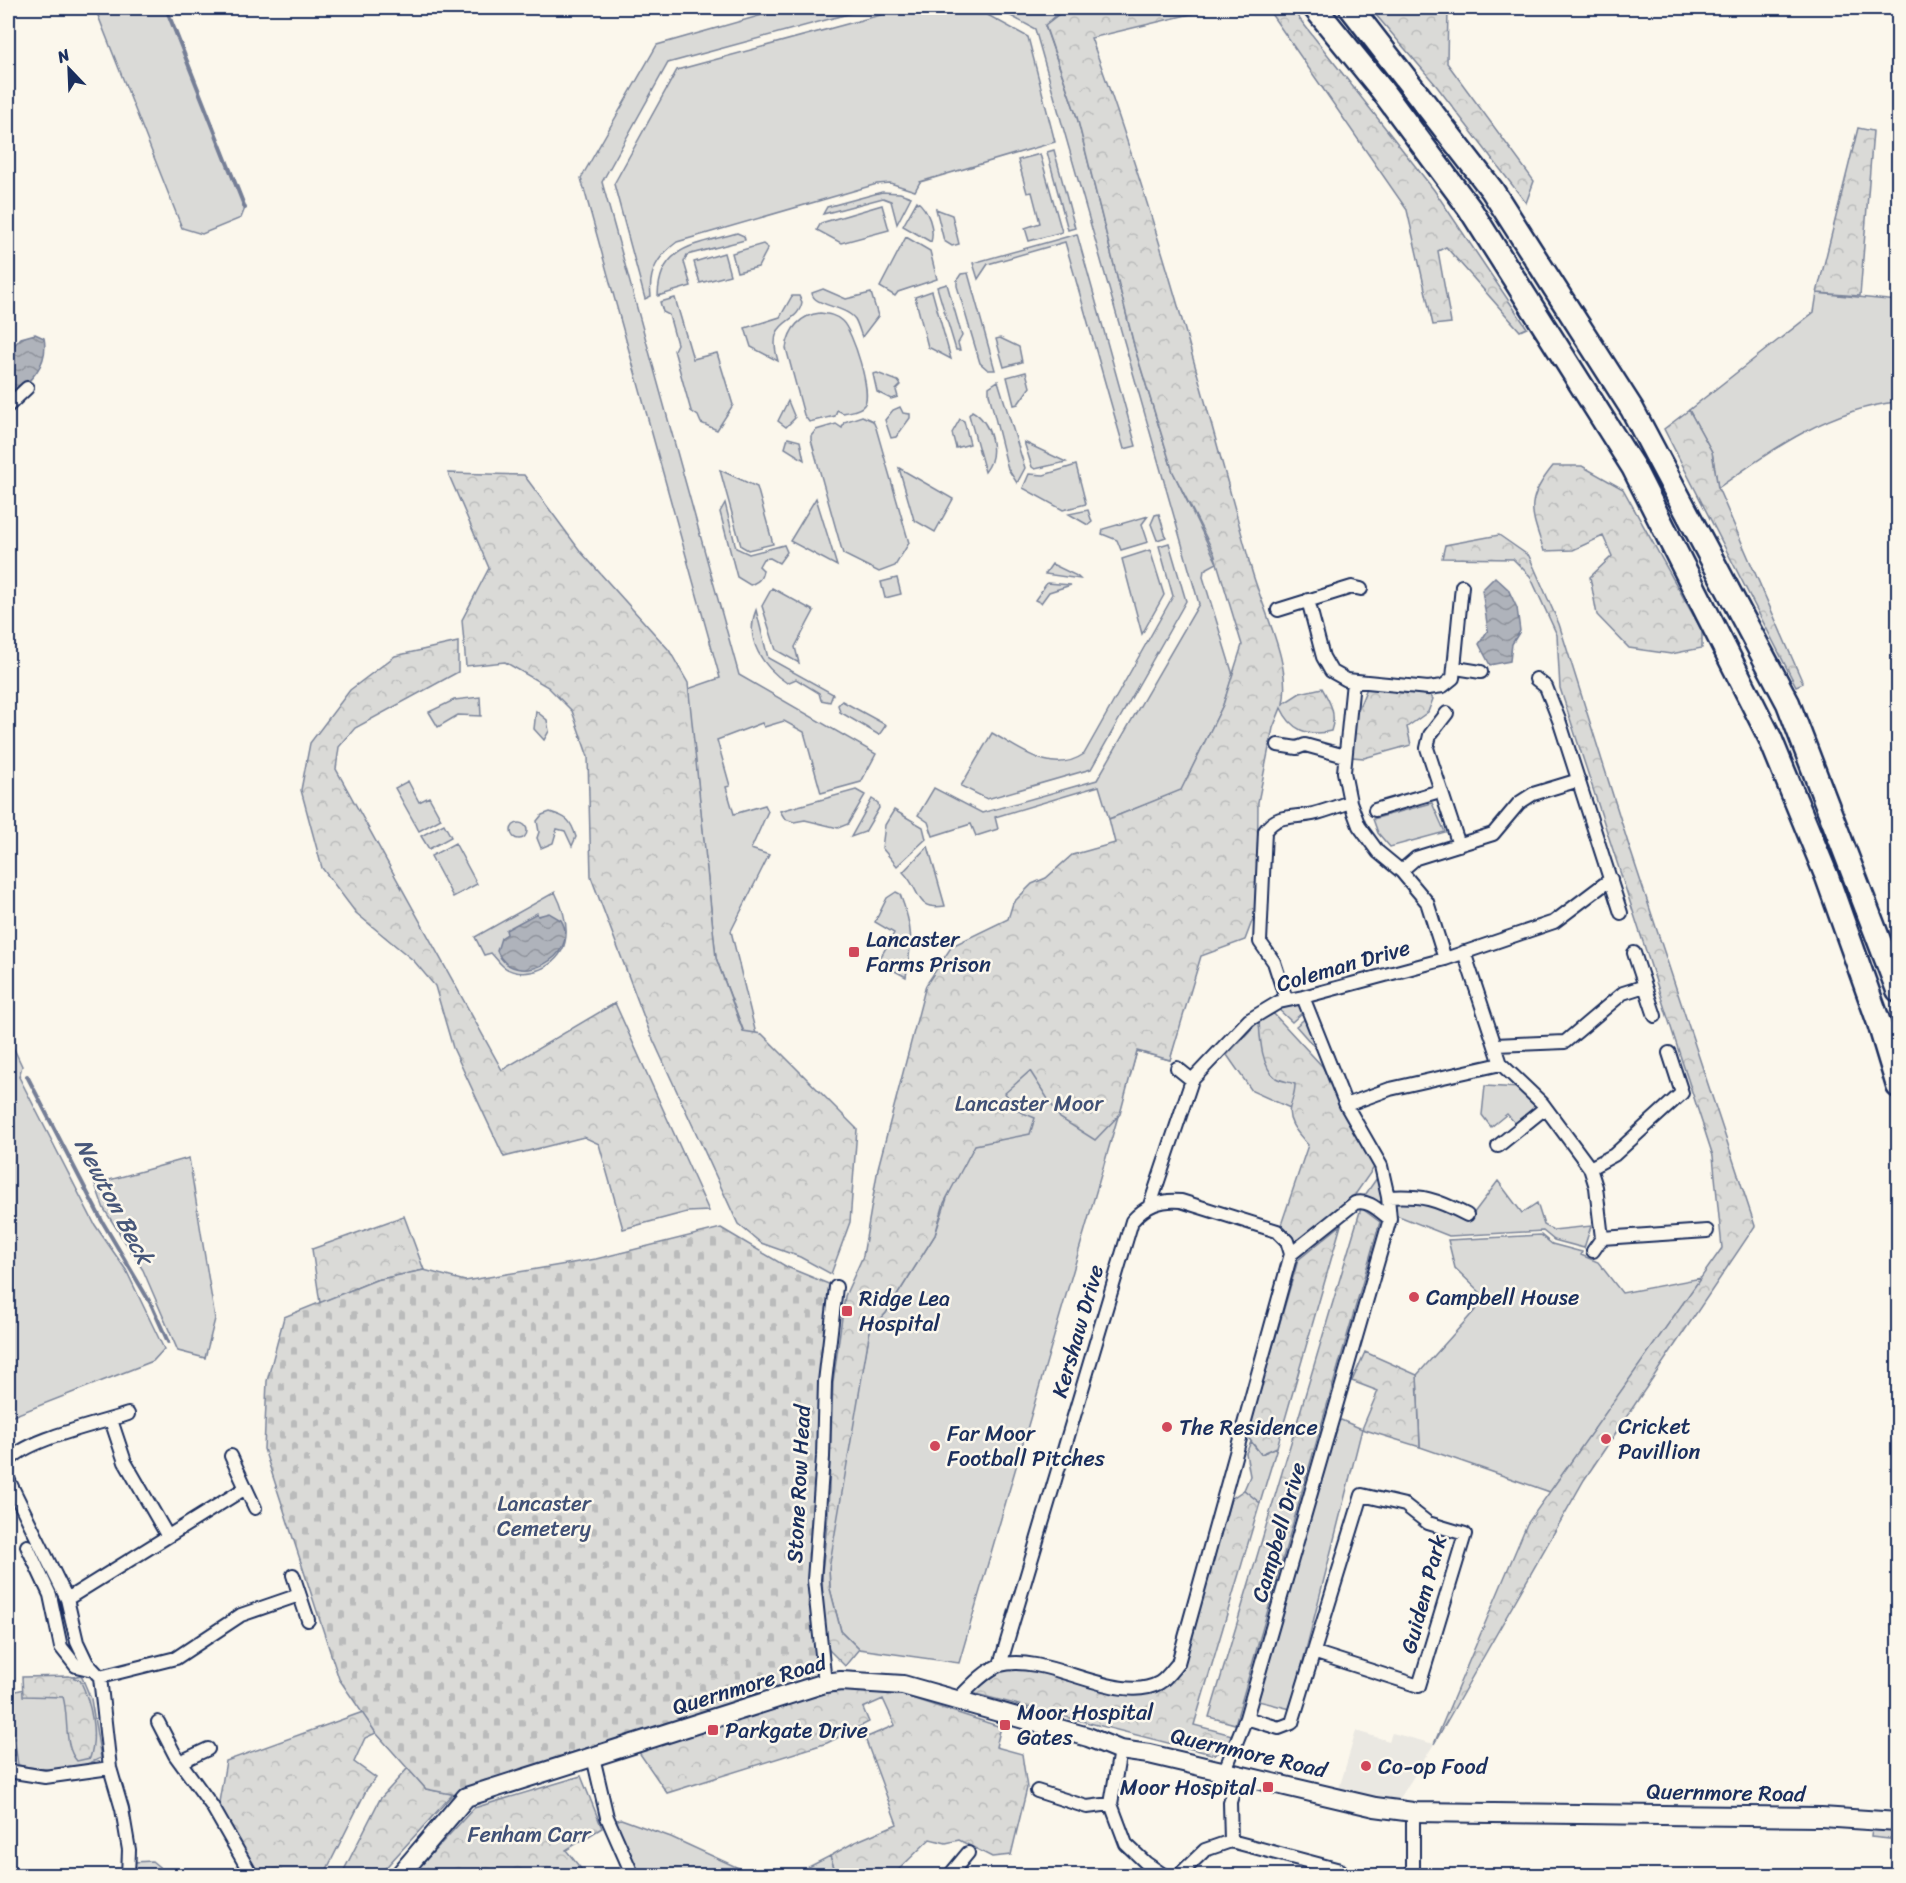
<svg xmlns="http://www.w3.org/2000/svg" width="1906" height="1883" font-family="Sriracha,sans-serif">
<style>
.built{fill:#eae8e2}
.green{fill:#dadad7;stroke:#7a849a;stroke-width:1.5}
.forest{fill:url(#forest-crowns);stroke:#7a849a;stroke-width:1.5}
.cemetery{fill:url(#cemetery-stones);stroke:#7a849a;stroke-width:1.5}
.water{fill:url(#water-waves);stroke:#747e96;stroke-width:1.5}
.lines{fill:none;stroke-linecap:round;stroke-linejoin:round}
.stream{stroke:#747e96;stroke-width:4}
.street-casing{stroke:#1b2f5e;stroke-width:16}
.secondary-casing{stroke:#1b2f5e;stroke-width:22}
.highway-casing{stroke:#1b2f5e;stroke-width:27}
.street{stroke:#fbf7ec;stroke-width:12}
.secondary{stroke:#fbf7ec;stroke-width:18}
.highway{stroke:#fbf7ec;stroke-width:22}
.poi-dot{fill:#d1495b;stroke:#fbf7ec;stroke-width:2}
.labels{text-anchor:middle;stroke-width:5;stroke-linejoin:round;paint-order:stroke}
.poi-label{font-size:22px;fill:#1b2f5e;stroke:#fbf7ec;text-anchor:start}
.street-label{font-size:22px;fill:#1b2f5e;stroke:#fbf7ec}
.park-label{font-size:22px;fill:#415176;stroke:#fbf7ec}
.water-label{font-size:24px;font-style:italic;fill:#47577a;stroke:#fbf7ec}
</style>
<defs>
<pattern id="forest-crowns" width="20" height="18" patternUnits="userSpaceOnUse" patternTransform="scale(1.5)"><rect width="20" height="18" fill="#dadad7"/><path d="M2 6a3 3 0 1 1 6 0M12 15a3 3 0 1 1 6 0" fill="none" stroke="#babbbb"/></pattern>
<pattern id="cemetery-stones" width="16" height="16" patternUnits="userSpaceOnUse" patternTransform="scale(1.5)"><rect width="16" height="16" fill="#dadad7"/><path d="M2 7V4a2 2 0 0 1 4 0v3zM10 15v-3a2 2 0 0 1 4 0v3z" fill="#babbbb"/></pattern>
<pattern id="water-waves" width="16" height="10" patternUnits="userSpaceOnUse" patternTransform="scale(1.5)"><rect width="16" height="10" fill="#afb3bb"/><path d="M0 5q4-4 8 0t8 0" fill="none" stroke="#8e929b"/></pattern>
</defs>
<rect width="100%" height="100%" fill="#fbf7ec"/>
<filter id="ink" filterUnits="userSpaceOnUse"><feTurbulence type="fractalNoise" baseFrequency=".0167" numOctaves="2"/><feDisplacementMap in="SourceGraphic" scale="12" xChannelSelector="R" yChannelSelector="G"/><feConvolveMatrix kernelMatrix="1 2 1 2 8 2 1 2 1" color-interpolation-filters="sRGB"/></filter>
<g filter="url(#ink)">
<!-- built -->
<path class="built" d="M1356,1731l33,10 3,-8 42,11 -37,59 -58,-14z"/>
<!-- green -->
<path class="green" d="M95,8h71l79,200 -4,10 -39,16 -20,-6z
M787,8h83l-202,55 -66,119 137,493 137,79 -15,28 -40,11 -17,-61 -20,-11 -20,6 -2,-4 -45,17 13,46 -4,1 8,27 31,-9 3,6 -17,38 18,6 -38,76 25,103 -12,-2 -28,-74 -28,-269 32,-11 -139,-500 76,-133z
M906,8h69l53,29 27,105 -135,40 -5,9 -25,-8 -13,1 -200,58c-19,14 -29,30 -26,54l-6,3 -31,-115 63,-114z
M996,8h68l-19,18 32,91 58,232 38,123 44,91 -13,7 -1,7 30,98 -10,30 -42,86 -72,28 -10,-33 -104,31 3,12 -22,7 -5,-12 -38,12 -5,-14 -10,-7 16,-27 48,25 115,-33 102,-176 -164,-575z
M1054,150l21,78 -7,2 -21,-78z
M1040,154l22,78 -33,9 -4,-13 15,-5 -8,-31 -5,1 -9,-33z
M882,192l18,1 11,4 -14,27 -6,-23 -8,-3 -60,16 4,-7z
M917,201c11,9 18,27 14,41l-28,-16z
M882,205l7,25 -48,13 -24,-13 4,-7z
M936,209l16,6 7,29 -7,2 -8,-5z
M737,233l7,3 1,4 -58,15 -3,7 7,24 -33,10c1,-51 39,-51 79,-63z
M1077,234l59,212 -12,3 -59,-207 -77,22 -10,15 -5,-16z
M906,237l24,14 7,28 -39,13 -3,4 -15,-9z
M763,244l5,4 -10,19 -21,5 -5,-19z
M724,253l6,22 -30,8 -6,-21z
M968,273l27,97h-7l-8,-7 -23,-77v-6l4,-6z
M947,284l15,52 -4,7 2,7h-4l-19,-63z
M823,289l23,10 25,-6 7,23 -16,21c-2,-5 -4,-13 -7,-18 -11,-14 -42,-13 -43,-26z
M932,291l19,68 -23,-12 -13,-50z
M1817,293l81,8v101c-68,6 -125,47 -180,86l-6,-36 -23,-42 125,-98z
M792,296h7l3,6c-4,25 -37,14 -24,59l-27,-14 -6,-19 35,-11z
M675,298l18,61 24,-6 16,52 -16,25 -16,-7 -3,-7 -7,-5 -17,-61 3,-6 -8,-29 -6,-3 -3,-10z
M820,313c8,1 16,2 22,8 11,10 31,73 22,84 -4,6 -14,6 -21,8l-6,-3 -2,6 -26,6 -5,-7 -18,-67c3,-19 14,-33 34,-35z
M1000,338l19,9 3,15 -18,5 -8,-28z
M1026,372l4,15 -12,17 -4,1 -7,-28z
M877,373l21,8 3,4 -5,5 2,7 -7,2 -14,-7 -4,-18z
M998,381l27,87 -8,15 -9,-14 -19,-75v-7z
M788,401l7,17 -9,9 -8,-6z
M900,407l3,6 7,1v4l-14,19 -5,1 -6,-18 8,-10z
M972,411c19,10 28,43 13,61l-16,-57z
M862,416l11,5 3,7 33,115 -14,23 -16,6 -36,-18 -32,-114v-4l5,-6 20,-6 6,4 2,-6z
M960,419l4,2 6,23 -14,4 -4,-15z
M788,438l12,3 4,19 -19,-12z
M1024,442l42,20 -31,7 -3,-2z
M1076,465l10,39 -23,6 -40,-22 6,-14 15,1z
M899,468l54,31 -18,33 -21,-12z
M720,470l37,17 16,57 -25,6 -7,-4z
M816,498l21,68 -47,-25z
M725,503l11,45 13,6 35,-9 3,7 -8,11 -9,-5 -7,1 -4,7 4,4c-1,9 -5,12 -13,15l-13,-8 -17,-65z
M1088,510l4,12 -4,3 -19,-11z
M1159,514l7,23 -9,3 -6,-16 4,-9z
M1148,516l-6,8 6,18 -27,8 -4,-10 -15,-6 1,-5z
M1169,543l17,58 -95,168 -104,30 -26,-13 31,-53c29,16 60,43 92,21l89,-158 -14,-50z
M1150,550l14,45 -22,39 -20,-75z
M1052,564l25,12 3,3 -35,-5z
M897,578l4,16 -16,4 -4,-16z
M1047,583l24,2 -22,7 -8,11 -6,-3z
M772,588l42,23 -19,36 4,16 -23,-13 -14,-44z
M756,610l12,48 65,36 -3,8 -9,-2 -2,-7 -23,-14 -9,4c-24,-16 -43,-43 -31,-73z
M480,697l1,19 -23,-1 -20,12 -9,-15 25,-12z
M842,701l44,24 -7,10 -39,-23 -2,-7z
M536,711l11,9 2,11 -5,9 -10,-11z
M408,781l11,21 10,-5 12,22 -22,12 -24,-43z
M856,790l9,5 -17,29 -10,4 -33,-8 -11,2 -9,-3 -5,-8z
M872,799l6,4 1,5 -14,24 -14,5z
M1432,803l13,29 -55,15 -12,-14 -5,-14z
M894,810l29,17 3,12 -29,27 -15,-18 3,-23z
M550,812c17,5 21,8 26,25l-4,9 -7,-15 -8,-2 -4,14 -12,5 -4,-10 2,-6 -2,-11 5,-6z
M511 831a8 8 0 1 1 16 0a8 8 0 1 1-16 0Z
M444,824l7,13 -22,12 -8,-13z
M455,843l22,41 -24,13 -22,-41z
M928,846l17,60c-31,5 -23,-15 -42,-34z
M555,892c7,14 14,33 10,50 -5,24 -40,40 -61,25 -5,-4 -9,-10 -13,-14l-7,2 -9,-18z
M896,892l4,2c14,37 12,46 6,83l-28,-15 16,-29 -19,-11 12,-24z
M1301,1002l3,9 -12,11 -15,-14z
M1307,1017l19,43 -30,-34z
M1259,1021l2,20 15,37 20,6 -1,14 -5,10 -38,-17 -25,-36z
M1179,1025l-9,35 -33,-9 -178,612 -100,-14 -18,-18 -11,-42 -1,-21 7,-54 34,-184 16,-17 49,-78 14,-43 -10,-105z
M8,1036l14,30 -3,11 76,148 31,45 38,79 -11,12 -145,57z
M1485,1086l36,2 16,19 -22,16 -8,-9 -16,13 -9,-12z
M189,1158l26,161 -10,39 -27,-7 -35,-81 -39,-61 -9,-25z
M1379,1175l7,37 -23,-14z
M1498,1181l24,32 15,-10 7,22 9,5 38,-4 -7,22 -30,-8 -11,-9 -94,5 -53,-21 -3,-12c27,-4 51,4 74,19z
M1541,1235l11,9 30,8 -1,3 17,7 24,31 79,-15 -151,214 -130,-45 -3,-72 69,-77 -31,-30 -7,-28z
M1341,1420l21,9 -71,280 -33,-8 79,-278z
M1251,1442l10,12 16,-7 -17,56 -16,-13 6,-14 -4,-23z
M81,1675l10,24 10,59c-27,14 -55,13 -83,7l-10,-72z
M621,1819l50,18 76,35 54,-1 29,-15 7,19h-196l-8,-7 -19,-47z
M152,1861l17,14h-34l-1,-13z"/>
<!-- forest -->
<path class="forest" d="M1067,8h149l-125,30c64,173 111,352 160,530 11,41 41,94 32,136l17,-11 22,-5c8,14 15,26 9,43 -24,6 -40,-1 -50,-23l-8,20 -15,74 -1,106 -12,32 -44,16 -31,104 -33,-9 -17,63 -25,26 -35,-22 -30,-47 -25,22 13,18 17,7 -5,16 -55,11 -31,58 -9,32 -49,78 -16,17 -41,238 1,21 11,42 18,18 -14,17 -21,-21 -2,-72 6,-59 5,-131 12,-87 18,-40 15,-88 48,-183 26,-39 56,-27 5,-16 19,-19 14,-6 26,-23 43,-12 -6,-24 72,-29 42,-85 19,-60 -28,-92 -41,-81 -38,-123 -58,-232 -32,-92z
M1267,8h24l143,182 93,138 -7,3 -74,-84 -8,4 13,72 -18,2 -26,-115z
M1370,8h78l-1,55 87,118 -8,22 -91,-119z
M1858,128l15,3 -13,165 -43,-3z
M1689,410l23,42 6,36 85,195 -7,3 -132,-257z
M1553,466h29l41,23 79,142v17l-31,6 -42,-6 -32,-33 -7,-38 22,-21 -9,-20 -30,14 -29,1c-13,-40 -20,-49 9,-85z
M448,473l76,2 57,77 88,98 19,33 28,275 27,73 19,3 95,95 -7,93 -19,52 -31,-17 -39,-14 -23,-19 -88,-191 -59,-156 -3,-120 -16,-46 -24,-24 -43,-25 -39,4 -4,-46 27,-52z
M1499,535l30,21 30,68 69,219 127,383 -171,254 -150,264 93,-220 195,-276 -9,-92 -153,-468 -3,-53 -27,-59 -17,-17 -71,-1 3,-13z
M458,642v30l-103,56 -16,19 -3,22 166,301 113,-67 94,208 -22,1 -64,17 -24,-85 -15,-7 -80,20 -51,-109 -18,-62 -21,-25 -58,-48 -34,-45 -21,-78 9,-47 40,-53 45,-34z
M1422,685l11,14 -5,13 -21,15 4,18 -47,13 -12,-1 3,-40 12,-29z
M1273,1013l49,53 53,100 -23,33 -56,45 -15,-19 27,-80c-9,-11 -22,-23 -18,-38 2,-8 5,-13 5,-23 -5,-2 -14,-3 -19,-6 -15,-11 -16,-41 -17,-57z
M1361,1208l19,14 -145,502 -26,-7z
M404,1216l20,54 -48,10 -56,23 -8,-54z
M1341,1225l-64,222 -16,7 -14,-18 51,-176z
M1365,1352l52,23 3,72 -58,-18 16,-38 -26,-10z
M1244,1490l16,13 -66,222 38,10 -6,13 -11,7 -243,-62 30,-23h30l101,25 29,-7 21,-23 48,-166z
M69,1676l11,4c11,23 18,54 10,78l-13,3c-14,-15 -8,-45 -14,-64l-40,-1 -1,-19z
M833,1690l69,5 99,32 -5,20 26,7 5,34 -16,67 -19,2 -33,-17 -13,3 -16,-4 -37,36h-56l-7,-19 25,-14 42,-18 -32,-86 30,-13 -12,-26 -20,9 6,14 -42,21 -160,50 -29,-42z
M8,1691l8,64 -8,2z
M363,1712l13,21 -11,5 -11,24 22,16 -9,11 -43,86h-68l-38,-67 8,-47z
M408,1768l18,21 27,5 -74,81 -38,1 39,-77z
M581,1776l21,52 -36,22 20,25h-174l62,-67z
M1872,1829l26,1v10l-27,-3z"/>
<!-- cemetery -->
<path class="cemetery" d="M721,1228l66,39 49,20 -22,293 11,103 -359,114 -40,-8 -50,-56 -37,-54 -75,-230 3,-68 17,-64 92,-37 48,-10 41,11 131,-22z"/>
<!-- water -->
<path class="water" d="M35,334l9,4c5,25 -13,47 -36,56v-42l13,-14z
M1495,577l13,12 9,19 3,23 -8,13 -2,17 -20,4 -11,-21 9,-14 -6,-40z
M537,913l1,3 11,-3 12,7c22,36 -47,72 -64,31l4,-13 6,-4 -1,-4z"/>
<g class="lines">
<!-- stream -->
<path class="stream" d="M166,8l79,200
M27,1076l75,145 49,83 17,38"/>
<!-- street casing -->
<g class="street-casing">
<path id="street" d="M8,406l19,-18
M1308,600l15,57 8,14 16,9 81,8 15,-2 10,-8 9,-92
M1278,610l74,-23 9,2
M1456,668l25,4
M1536,679l10,8 13,33 62,193
M1353,682l-9,90 6,30 9,24 19,26 23,19 26,31 18,57
M1447,713l-17,22 -3,13 32,97
M1278,745l19,3 8,-3 40,11
M1375,810l65,-19
M1401,871l15,-13 77,-24 26,-31 14,-9 46,-14
M1464,952l37,112 41,39 48,65 6,19 6,51 -9,13
M1634,953l21,63
M1286,999l-12,-37 -14,-20 5,-111c12,-18 30,-13 48,-17 13,-3 25,-8 37,-12
M1495,1045l70,-3 58,-49 22,-7
M1177,1068l15,12
M1346,1105l44,-16 111,-25
M1498,1146l47,-38
M1590,1168l24,-13 68,-62 -13,-40
M1388,1197c35,-2 48,2 79,18
M1150,1205l42,-125 57,-60 30,-18 24,-5 142,-38 109,-37 57,-43
M1602,1238l105,-7
M111,1420l14,42 42,73
M231,1456l24,52
M8,1462c18,-23 91,-38 120,-48
M8,1479l59,120 10,43 10,21 13,14 10,91 12,41 7,41 -1,26
M27,1546l23,49 11,52 15,19 17,4
M293,1575l15,45
M67,1599l177,-110
M1000,1665l132,-444c14,-16 29,-22 49,-20l96,30 10,10 4,13 64,-51c14,-4 24,8 35,16
M100,1677l76,-19 65,-43 58,-20
M825,1683l-11,-103 9,-123 2,-75 11,-95
M957,1700c11,-11 28,-30 43,-35 46,-13 118,41 159,18 7,-4 14,-14 19,-20l113,-409
M1246,1718l33,10 13,-5 70,-228 43,10 23,18 37,11 -46,152 -103,-33
M158,1722l17,33 37,51 40,70
M1120,1750l-9,54 15,40 20,19 19,13
M593,1757l14,60 26,59
M180,1762l28,-13
M1225,1770l21,-52 144,-499 -2,-22 -7,-31 -35,-61 -43,-108
M8,1771l37,6 65,-9
M1037,1791l50,16 24,-3
M1231,1841l-1,-39 5,-16
M949,1876l19,-23
M1178,1876l27,-26 26,-9 109,29 2,6
M1413,1876v-64"/>
</g>
<!-- secondary casing -->
<g class="secondary-casing">
<path id="secondary" d="M399,1876l67,-79 359,-114 16,-2 62,4 185,52 32,13 29,4 226,53 38,5 408,5 77,5"/>
</g>
<!-- highway casing -->
<g class="highway-casing">
<path id="highway" d="M1315,8l66,81 89,120 163,258 137,271 57,139 52,146 19,63
M1351,8l141,182 140,219 156,294 110,287"/>
</g>
<!-- street -->
<use href="#street" class="street"/>
<!-- secondary -->
<use href="#secondary" class="secondary"/>
<!-- highway -->
<use href="#highway" class="highway"/>
</g>
</g>
<!-- markers -->
<g class="poi-dot">
<rect x="848" y="946" width="12" height="12" rx="3"/>
<circle cx="1414" cy="1297" r="6"/>
<rect x="841" y="1305" width="12" height="12" rx="3"/>
<circle cx="1167" cy="1427" r="6"/>
<circle cx="1606" cy="1439" r="6"/>
<circle cx="935" cy="1446" r="6"/>
<rect x="999" y="1719" width="12" height="12" rx="3"/>
<rect x="707" y="1724" width="12" height="12" rx="3"/>
<circle cx="1366" cy="1766" r="6"/>
<rect x="1262" y="1781" width="12" height="12" rx="3"/>
</g>
<g class="labels">
<!-- poi labels -->
<g class="poi-label">
<text x="866" y="947">Lancaster<tspan x="866" dy="25">Farms Prison</tspan></text>
<text x="1426" y="1305">Campbell House</text>
<text x="859" y="1306">Ridge Lea<tspan x="859" dy="25">Hospital</tspan></text>
<text x="1618" y="1434">Cricket<tspan x="1618" dy="25">Pavillion</tspan></text>
<text x="1179" y="1435">The Residence</text>
<text x="947" y="1441">Far Moor<tspan x="947" dy="25">Football Pitches</tspan></text>
<text x="1017" y="1720">Moor Hospital<tspan x="1017" dy="25">Gates</tspan></text>
<text x="725" y="1738">Parkgate Drive</text>
<text x="1378" y="1774">Co-op Food</text>
<text x="1256" y="1795" text-anchor="end">Moor Hospital</text>
</g>
<!-- street labels -->
<g class="street-label">
<text transform="translate(1343 965) rotate(-16)" y="8">Coleman Drive</text>
<text transform="translate(1077 1331) rotate(-74)" y="8">Kershaw Drive</text>
<text transform="translate(798 1484) rotate(-87)" y="8">Stone Row Head</text>
<text transform="translate(1278 1532) rotate(-74)" y="8">Campbell Drive</text>
<text transform="translate(1423 1594) rotate(-75)" y="8">Guidem Park</text>
<text transform="translate(749 1684) rotate(-17)" y="8">Quernmore Road</text>
<text transform="translate(1249 1752) rotate(13)" y="8">Quernmore Road</text>
<text transform="translate(1726 1792) rotate(1)" y="8">Quernmore Road</text>
</g>
<!-- park labels -->
<g class="park-label">
<text x="1029" y="1111">Lancaster Moor</text>
<text x="544" y="1511">Lancaster<tspan x="544" dy="25">Cemetery</tspan></text>
<text x="529" y="1842">Fenham Carr</text>
</g>
<!-- water labels -->
<g class="water-label">
<text transform="translate(114 1201) rotate(62)" y="8">Newton Beck</text>
</g>
</g>
<!-- margin -->
<rect width="1906" height="1883" fill="none" stroke="#fbf7ec" stroke-width="30"/>
<rect x="15" y="15" width="1876" height="1853" fill="none" stroke="#1b2f5e" stroke-width="2" filter="url(#ink)"/>
<!-- north arrow -->
<g transform="translate(69 69) rotate(337)" stroke="#fbf7ec" stroke-width="4.5" paint-order="stroke">
<path d="M0-4.5L10 22L0 15L-10 22Z" fill="#1b2f5e"/>
<text y="-9" font-size="16" font-weight="bold" text-anchor="middle" fill="#1b2f5e">N</text>
</g>
</svg>
